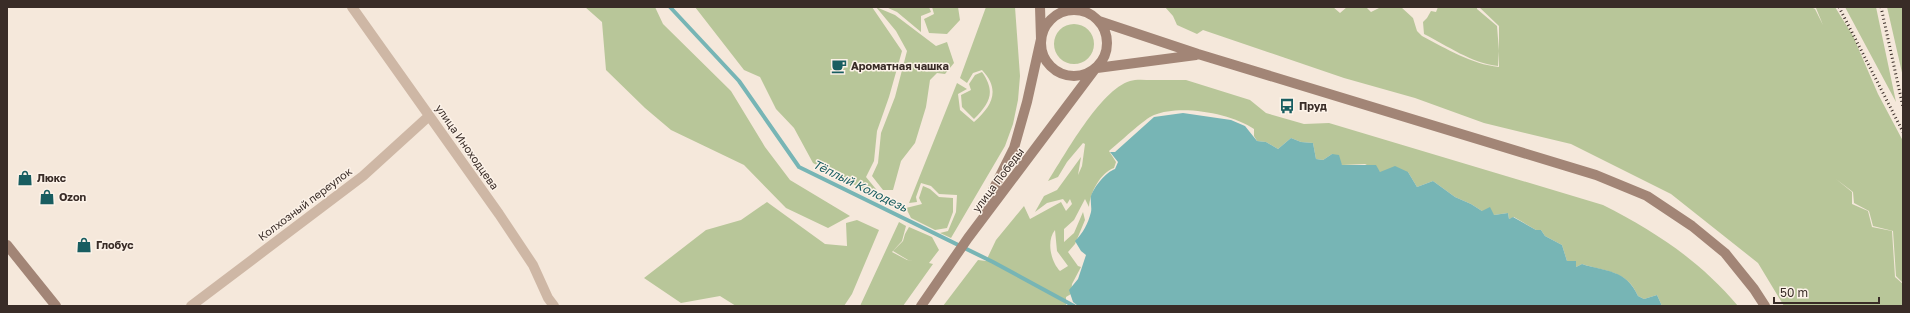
<svg xmlns="http://www.w3.org/2000/svg" width="1910" height="313" font-family="'Golos Text',sans-serif">
<style>
.green{fill:#b8c699;fill-rule:evenodd}
.water{fill:#77b5b5}
.lines{fill:none;stroke-linecap:round;stroke-linejoin:round}
.stream{stroke:#77b5b5;stroke-width:4}
.street{stroke:#ceb7a5;stroke-width:10}
.secondary{stroke:#a28576;stroke-width:10}
.rail{stroke:#392c27;stroke-width:3;stroke-dasharray:1 3;stroke-linecap:butt}
.labels{text-anchor:middle;stroke-width:3;stroke-linejoin:round;paint-order:stroke}
.poi-label{font-size:11px;font-weight:bold;fill:#392c27;stroke:#fcf2e8;text-anchor:start}
.street-label{font-size:11px;fill:#392c27;stroke:#fcf2e8}
.water-label{font-size:12px;font-style:italic;fill:#185d60;stroke:#fcf2e8}
</style>
<rect width="100%" height="100%" fill="#f5e8db"/>
<!-- green -->
<path class="green" d="M585,7h70l8,17 68,67 34,56 25,33 60,36 -22,12 -42,-20 -42,-43 -73,-35 -26,-22 -39,-38 -4,-48z
M695,7h177l30,44 -13,46 -12,34 -3,30 -8,16 14,17 7,2 -2,5 -72,-38 -19,-35 -18,-19 -16,-32 -16,-7z
M876,7l19,8 41,31 11,-4 7,21 -9,11 -8,-1 -7,7 -4,27 -11,36 -14,18 -8,29h-10l-11,-14 6,-13 3,-30 14,-36 12,-46 -11,-20z
M886,7h43l2,5 -10,4v16l-24,-20z
M932,7h26l2,13 -13,14 -18,-1 -5,-14 10,-5z
M986,7h29l5,69 -2,24 -5,24 -8,22 -54,92 -11,-5 8,-2 8,-19 1,-17 -18,-1 -8,-8 -10,-3 -5,14 1,5 -8,1 48,-120 10,6 -9,5 2,16 14,12c18,-16 27,-32 8,-52l-9,3 -6,10 -7,-5z
M1165,7h168l7,6 7,-6h19l5,5 10,-5h20l12,11 4,13 5,5c25,13 49,28 77,31v-41l-20,-19h332l4,2 8,16 -1,7 1,-7 -7,-17 -2,-1h21l18,29 25,58 25,47v142l-7,-7 -3,-45 -20,-5 -4,-15 -15,-8 -1,-11 -17,-13 16,13v12l16,7 4,16 20,4 3,46 8,7v22h-119l-26,-43 -87,-69 -100,-50 -87,-21 -69,-25 -71,-20 -141,-48 -6,4 -20,-9 -4,-9z
M1438,7h39v2l20,17 2,25 -1,15c-27,-3 -50,-20 -74,-32l-1,-12 4,-4 4,-7 5,1z
M1845,7h31l20,95z
M1887,7h16v70z
M1054 44a20 20 0 1 1 40 0a20 20 0 1 1-40 0Z
M982,72c14,20 8,31 -8,47l-12,-12 -1,-12 10,-5 -2,-6 6,-9z
M1152,80h34l64,20 16,13 38,11 25,-1 274,82c53,27 96,55 135,101h-76l-5,-11 -13,4 -6,-3c-11,-26 -32,-24 -56,-32l-6,3 -9,-6 -5,-16 -17,-9 -4,-6h-5l-22,-13 -5,2 -1,-6 -14,2 -12,-4 -11,-7 -16,-7 -22,-16 -16,6 -9,-15h-28l-15,-8 -23,1 -10,-11 -9,6 -7,-1 -3,-16 -12,-1 -10,-4 -13,11 -12,-7 -9,-1 -3,-5v-7c-23,-16 -74,-25 -100,-14 -10,4 -35,28 -45,36l7,11 -2,6c-14,5 -24,25 -25,39l-4,-8 -11,21 -10,9v13l10,-9 9,-21 2,8 -10,24 -7,8 10,14 3,1 -9,17 -1,10 -5,3v9h-123l35,-46 8,1 10,-21 28,-34 6,13 31,-17 5,9 6,-7 -2,-5 -3,5 -4,-5 -16,4 -12,9 9,-16 13,-6 24,-33 -3,18 4,-9 3,-22 -2,-1 -16,19 -9,15 -10,4c17,-26 52,-91 82,-100 6,-2 15,-1 22,-1zM1055,230l2,21 11,15 -8,5c-9,-9 -14,-30 -5,-41z
M923,186l7,3 9,8 14,1v14l-6,16 -12,2 -24,-12 -5,-10 16,-4 -3,-6z
M767,202l58,42 22,2 -1,-23 11,-3 22,10 -27,64 -8,12h-108l-16,-10 -39,7 -37,-25 62,-48 35,-10z
M899,222l7,4 -4,15 -10,11 15,8 7,1 -6,-1 -15,-9 10,-10 2,-7 4,-7 23,10 7,13 -10,13 4,1 -30,42h-43z"/>
<!-- water -->
<path class="water" d="M1183,113l48,7 14,6 12,15 9,1 12,7 13,-11 10,4 12,1 3,16 7,1 9,-6 7,1 3,10h34l4,7 15,-6 13,6 9,15 16,-6 22,16 16,7 11,7 8,-4 4,8 14,-2 1,6 4,-2 23,13h5l4,6 17,9 5,16h9v6l6,-3c24,8 44,5 56,32l6,3 13,-4 5,11h-584l-5,-4 -4,-12 9,-11 8,-24 -5,-4 -6,-10c8,-8 13,-17 16,-29 1,-5 -1,-11 0,-16 3,-9 15,-24 24,-27l3,-7 -8,-10h5l39,-35z"/>
<g class="lines">
<!-- stream -->
<path class="stream" d="M670,7l69,74 60,86 194,95 81,44"/>
<!-- street -->
<path class="street" d="M352,7l147,207 34,51 15,33 6,8
M191,306l172,-130 66,-60"/>
<!-- secondary -->
<path class="secondary" d="M1041 43a33 33 0 1 1 66 0a33 33 0 1 1-66 0Z
M1099,21l99,33 398,121 51,21 45,30 33,27 29,36 11,17
M1097,68l99,-13
M983,210l31,-62 13,-46 14,-63 -1,-32
M7,245l49,61
M921,306l47,-68 127,-169"/>
<!-- rail -->
<path class="rail" d="M1839,7l64,125
M1881,7l22,100"/>
</g>
<!-- icons -->
<defs>
<g id="cafe-bare" transform="scale(1.2)"><path d="M-5.5-4.5H6V0H3Q3 3.5 0 3.5H-2.5Q-5.5 3.5-5.5 0ZM3-3.2v2h1.7v-2ZM-6 4.5H4V6H-6Z" fill="#185d60" stroke="#fcf2e8" stroke-width="2.5" paint-order="stroke"/></g>
<g id="bus-bare" transform="scale(1.2)"><path d="M-5-6H5V4H4V6H2V4H-2V6H-4V4H-5ZM-3.5-4V0h7V-4ZM-3.5 1.2v1.5H-2V1.2ZM2 1.2v1.5H3.5V1.2Z" fill="#185d60" stroke="#fcf2e8" stroke-width="2.5" paint-order="stroke"/></g>
<g id="shop-bare" transform="scale(1.2)"><path d="M-5-2.5h2.3a2.7 3.5 0 0 1 5.4 0H5L5.5 6h-11ZM-1.5-2.5h3a1.5 2.3 0 0 0-3 0Z" fill="#185d60" stroke="#fcf2e8" stroke-width="2.5" paint-order="stroke"/></g>
</defs>
<g fill-rule="evenodd">
<use href="#cafe-bare" x="839" y="66"/>
<use href="#bus-bare" x="1287" y="106"/>
<use href="#shop-bare" x="25" y="178"/>
<use href="#shop-bare" x="47" y="197"/>
<use href="#shop-bare" x="84" y="245"/>
</g>
<g class="labels">
<!-- poi labels -->
<g class="poi-label">
<text x="851" y="70">Ароматная чашка</text>
<text x="1299" y="110">Пруд</text>
<text x="37" y="182">Люкс</text>
<text x="59" y="201">Ozon</text>
<text x="96" y="249">Глобус</text>
</g>
<!-- street labels -->
<g class="street-label">
<text transform="translate(467 147) rotate(55)" y="4">улица Иноходцева</text>
<text transform="translate(998 180) rotate(-53)" y="4">улица Победы</text>
<text transform="translate(305 204) rotate(-37)" y="4">Колхозный переулок</text>
</g>
<!-- water labels -->
<g class="water-label">
<text transform="translate(860 186) rotate(26)" y="4">Тёплый Колодезь</text>
</g>
</g>
<!-- border -->
<rect width="1910" height="313" fill="none" stroke="#392c27" stroke-width="16"/>
<!-- scale -->
<path d="M1774 297v6h105v-6" fill="none" stroke="#392c27" stroke-width="2"/>
<text x="1780" y="297" font-size="12" fill="#392c27" stroke="#fcf2e8" stroke-width="3" paint-order="stroke">50 m</text>
</svg>
